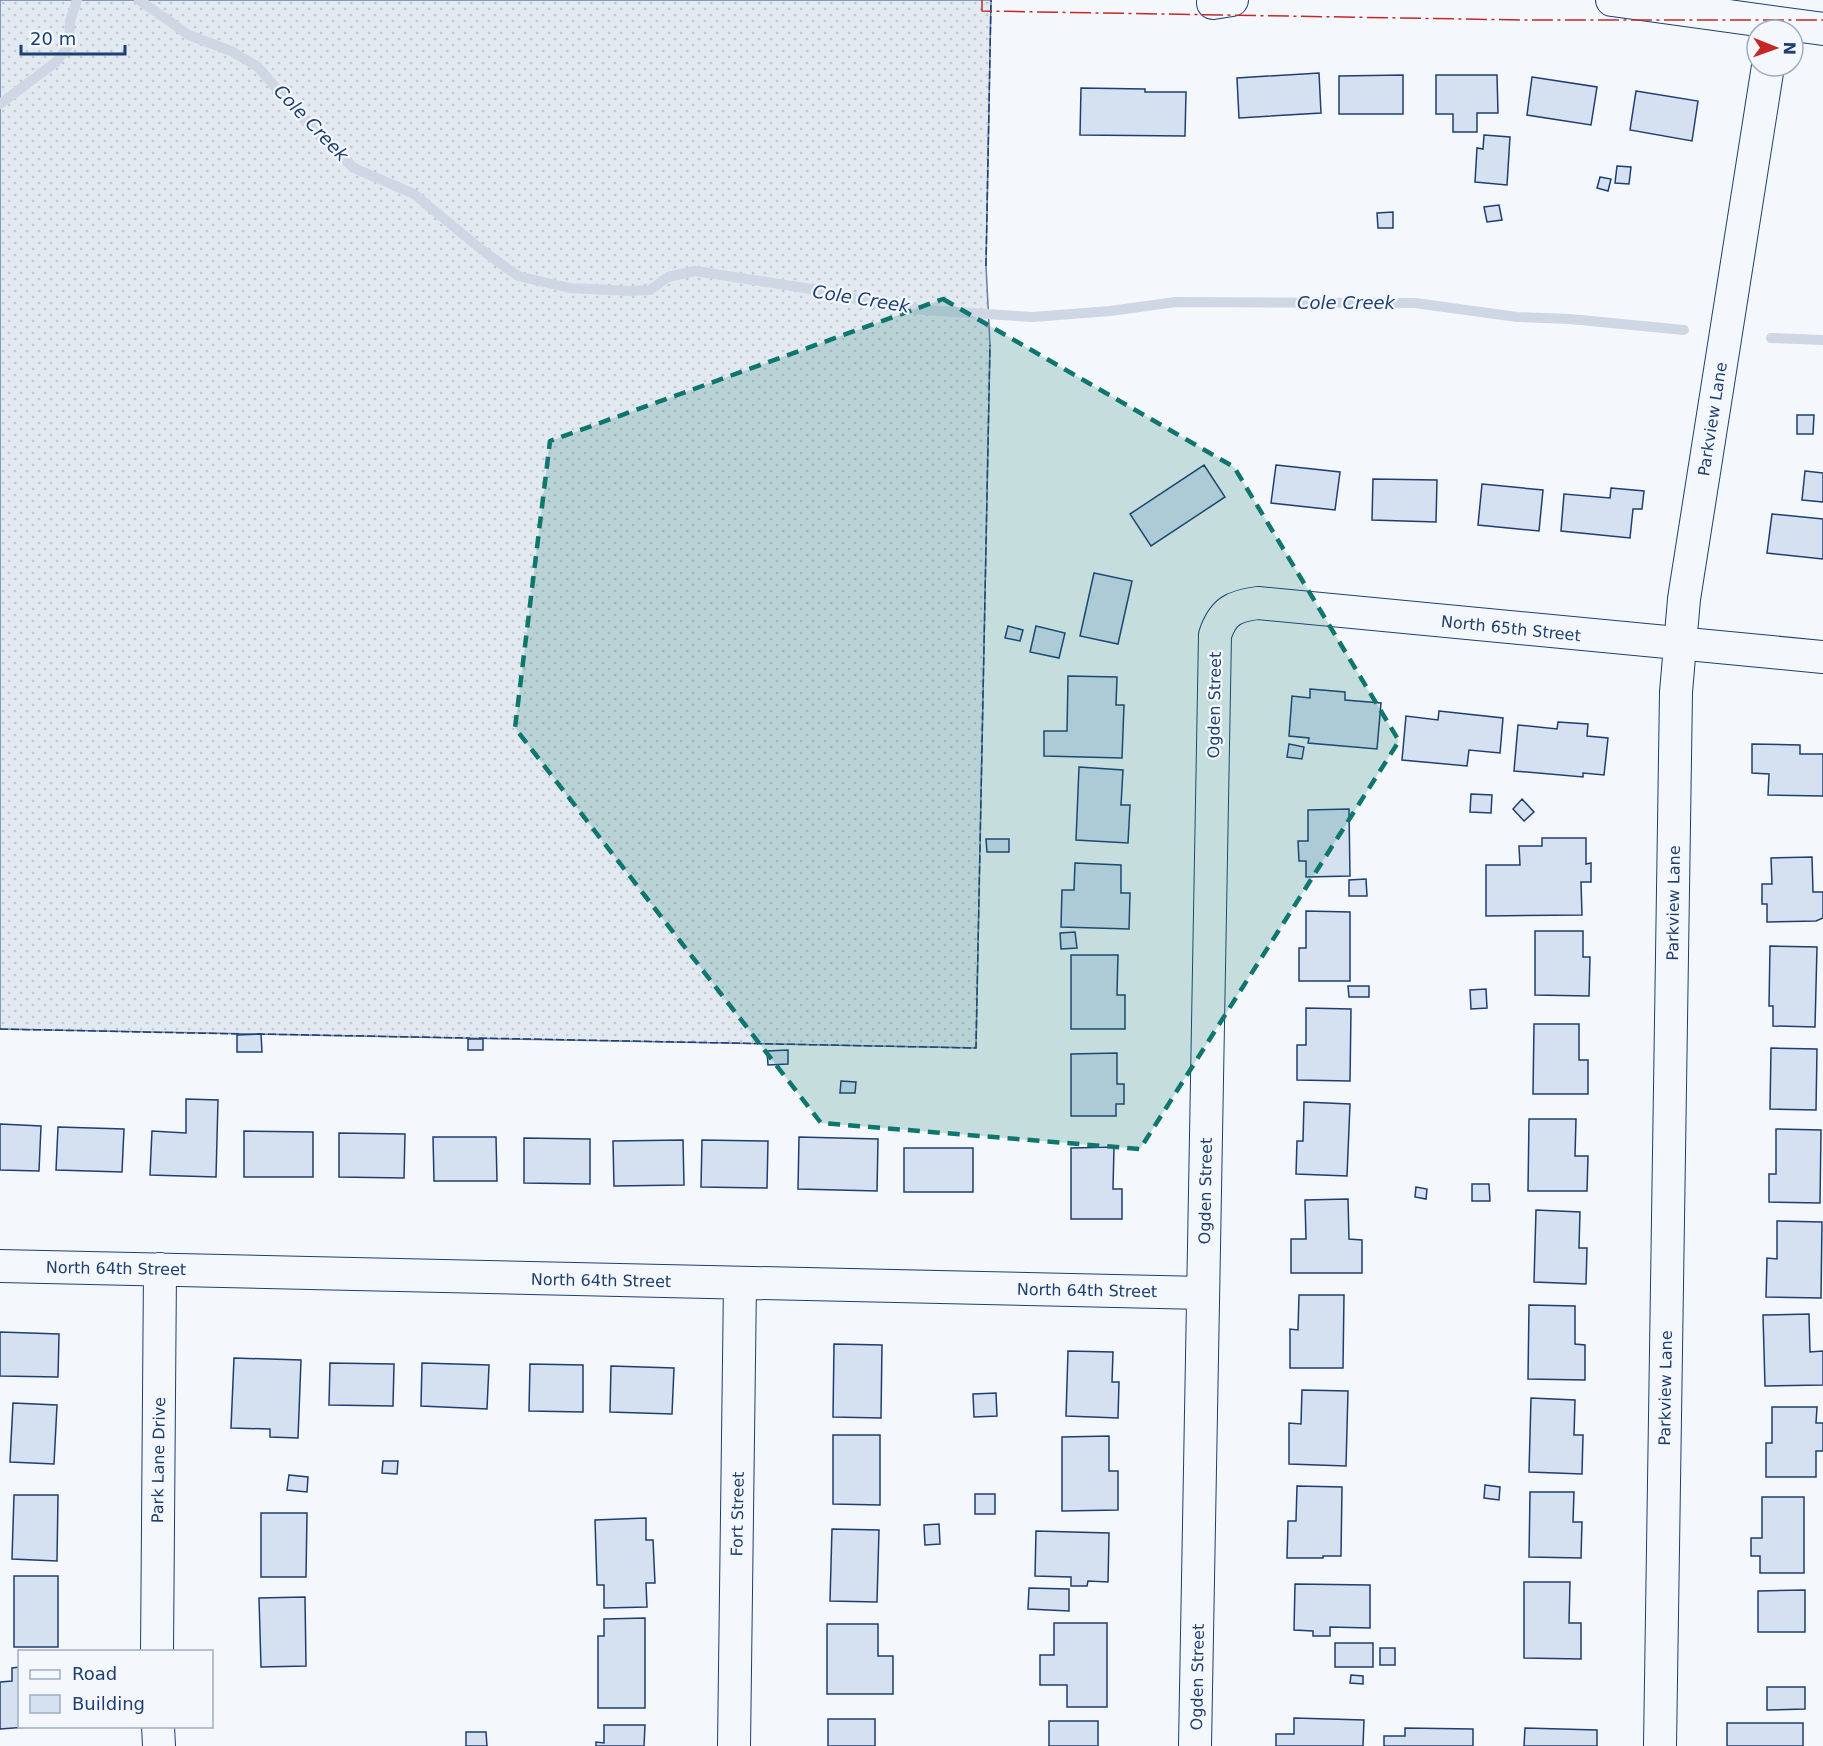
<svg xmlns="http://www.w3.org/2000/svg" width="1823" height="1746" font-family="'DejaVu Sans',sans-serif">
<style>
.grass{fill:url(#grass-dots);stroke:#687fa3;stroke-width:1.5}
.lines{fill:none;stroke-linecap:round;stroke-linejoin:round}
.stream{stroke:#cfd7e4;stroke-width:10}
.building{fill:#d5e0f0;stroke:#1d3f73;stroke-width:1.5}
.minor-casing{stroke:#1d3f73;stroke-width:34}
.minor{stroke:#f4f7fb;stroke-width:32}
.fence{stroke:#1d3f73;stroke-width:1.5;stroke-dasharray:8 3;stroke-linecap:butt}
.power{stroke:#c62828;stroke-width:1.5;stroke-dasharray:21 4.5 3 4.5;stroke-linecap:butt}
.marked{fill:#0f766e;fill-opacity:0.2;stroke:#0f766e;stroke-width:4.5;stroke-dasharray:12 8;stroke-linejoin:round}
.labels{text-anchor:middle;stroke-width:4.5;stroke-linejoin:round;paint-order:stroke}
.street-label{font-size:16px;fill:#1d3f73;stroke:#f4f7fb}
.water-label{font-size:18px;font-style:italic;fill:#1d3f73;stroke:#f4f7fb}
</style>
<defs>
<pattern id="grass-dots" width="8" height="8" patternUnits="userSpaceOnUse" patternTransform="scale(1.5)"><rect width="8" height="8" fill="#e3e9f0"/><path d="M2 2h.1M6 6h.1" fill="none" stroke="#c2c9d1" stroke-width="1.8" stroke-linecap="round"/></pattern>
</defs>
<rect width="100%" height="100%" fill="#f4f7fb"/>
<!-- grass -->
<path class="grass" d="M0,0h991l-5,266 4,79 -14,703 -976,-19z"/>
<g class="lines">
<!-- stream -->
<path class="stream" d="M139,0l50,35 42,16 27,16 54,62 42,39 60,26 68,56 36,26 52,12 60,3 20,-1 18,-13 27,-6 110,17 78,17 41,5 109,7 77,-6 66,-9 239,1 102,14 53,2 114,11
M0,104l56,-42 13,-17 1,-24 7,-21
M1771,338l52,2"/>
</g>
<!-- building -->
<path class="building" d="M1319,73l2,40 -82,5 -2,-40z
M1403,75v39h-64v-38z
M1436,75h61l1,38h-21v19h-24v-18h-17z
M1532,77l65,10 -6,38 -64,-10z
M1081,88l64,1v3h41l-1,44 -105,-1z
M1636,91l62,10 -6,40 -62,-11z
M1484,135l26,2 -3,48 -32,-3 2,-34 6,1z
M1617,166l14,1 -2,17 -14,-1z
M1600,177l11,2 -3,12 -11,-3z
M1499,205l3,15 -15,2 -3,-15z
M1393,212v16h-15l-1,-15z
M1797,415h17l-1,19h-16z
M1204,465l21,32 -74,49 -21,-32z
M1276,465l64,7 -5,38 -64,-7z
M1805,471l18,2v29l-21,-2z
M1373,479l64,1 -1,42 -64,-2z
M1482,484l61,6 -4,41 -61,-6z
M1611,488l33,3 -2,18h-9l-3,29 -69,-7 3,-37 46,4z
M1772,514l51,5v40l-56,-6z
M1094,573l38,8 -14,63 -38,-8z
M1008,626l15,4 -3,11 -15,-3z
M1036,626l29,7 -6,25 -29,-6z
M1068,676l49,1 -1,28h8l-2,53 -78,-2v-25h23z
M1310,689l35,3v8l36,3 -4,46 -69,-6 1,-5 -20,-2 3,-40 18,2z
M1439,711l64,7 -3,35 -31,-3 -2,16 -65,-6 4,-44 32,4z
M1558,722l30,2 -1,12 21,2 -4,37 -21,-2v4l-69,-6 4,-46 39,4z
M1289,744l15,3 -2,12 -15,-2z
M1752,744l48,1v9h23v42l-55,-1 1,-21 -17,-1z
M1079,767l44,3 -2,35h9l-2,38 -52,-3z
M1471,794l21,1 -1,18 -21,-1z
M1522,799l12,13 -10,9 -11,-12z
M1349,809l1,67 -44,1v-16h-7l-1,-20h10v-31z
M1542,838h44v26l5,-1v19h-10l1,33 -96,1v-51h34l-1,-19h23z
M986,839h23v13h-22z
M1812,857l1,35h10v26l-7,3 -49,1v-18h-5v-20h10l-1,-26z
M1075,863l46,2v28h9l-1,36 -68,-2 1,-37h12z
M1366,879l1,17h-18v-16z
M1306,911l44,1v69h-51v-33h7z
M1535,931h48v26h7l-1,39 -54,-1z
M1075,932l2,16 -16,1 -1,-16z
M1770,946l47,1 -2,80 -42,-1v-20h-4z
M1071,955h47l-1,40h8v34h-54z
M1348,986h21v11h-20z
M1486,989l1,19 -16,1 -1,-19z
M1306,1008l45,1 -1,72 -53,-1v-35h9z
M1534,1024h45v36h9v34h-55z
M261,1034l1,18h-25v-17z
M468,1039h15v11h-15z
M1771,1048l46,1 -1,61 -46,-1z
M788,1050v14l-20,1 -1,-14z
M1117,1053v31h7v20h-8v12h-45v-62z
M841,1081l15,1 -1,11h-15z
M186,1099l32,1 -2,77 -66,-2 2,-44 34,2z
M1304,1102l46,2 -3,72 -51,-2 1,-33h6z
M1529,1119h47l-1,37h13l-1,35h-59z
M0,1124l41,2 -2,45 -39,-1z
M58,1127l66,2 -2,43 -66,-2z
M1776,1129l45,1 -1,73 -51,-1v-28h7z
M244,1131l69,1v45h-69z
M339,1133l66,1 -1,44 -65,-1z
M433,1137h63l1,44h-63z
M799,1137l79,2 -1,52 -79,-2z
M524,1138l66,1v45l-66,-1z
M683,1140l1,45 -70,1 -1,-45z
M702,1140l66,1 -1,47 -66,-1z
M1114,1147l-1,42h9v30h-51v-71z
M904,1148h69v44h-69z
M1472,1184h17l1,17h-18z
M1416,1187l11,2 -1,10 -11,-2z
M1348,1199l1,40 13,1v33h-71v-34h15l-1,-39z
M1536,1210l44,2 -1,36h8l-1,36 -52,-2z
M1777,1221l45,1 -1,76 -55,-1 1,-39 10,1z
M1299,1295h45l-1,73h-53v-39l8,1z
M1529,1305l46,1v38l10,1v35l-57,-1z
M1809,1314l1,38 13,-1v34l-58,1 -2,-71z
M0,1332l59,2 -1,43 -58,-1z
M834,1344l48,1 -1,73 -48,-1z
M1068,1351l45,1 -1,30h7l-1,36 -52,-2z
M234,1358l67,2 -3,78 -28,-1v-8l-39,-1z
M330,1363l64,1 -1,42 -64,-1z
M422,1363l67,2 -2,44 -66,-3z
M530,1364l53,1v47l-54,-1z
M611,1366l63,2 -2,46 -62,-2z
M1302,1390l46,1 -2,75 -57,-2v-41l12,1z
M996,1393l1,23 -23,1 -1,-23z
M1531,1398l44,2 -1,35h9l-1,39 -53,-2z
M13,1403l44,2 -3,59 -44,-2z
M1772,1407h45l-1,16h7v28h-7v26h-50v-34h6z
M833,1435h47v70l-47,-1z
M1109,1436v35h9v39l-56,1v-74z
M383,1461h15l-1,13 -15,-1z
M289,1475l19,2 -1,15 -20,-2z
M1485,1485l15,2 -1,13 -15,-2z
M1297,1486l45,1 -1,69h-18v2h-36l1,-37h8z
M1530,1492h44l-1,30h9l-1,36 -52,-1z
M975,1494h20v20h-20z
M14,1495h44l-1,66 -45,-2z
M1762,1497h42v76h-44v-17h-9v-18h11z
M261,1513h46l-1,64h-45z
M646,1518v22h7l2,43h-9l1,24 -43,1v-23h-7l-2,-65z
M939,1524l1,20 -15,1 -1,-20z
M832,1529l47,1 -2,72 -47,-1z
M1036,1531l73,2 -1,49 -20,-1 -1,5h-16v-9l-36,-1z
M14,1576h44v71h-44z
M1524,1582h46l-1,41h12v36l-57,-1z
M1295,1584l75,1v43l-40,-1v9h-17v-5l-19,-1z
M1029,1588l40,1v22l-41,-2z
M1805,1590v42h-47v-41z
M305,1597l1,69 -45,1 -2,-69z
M645,1618v90h-47v-72h6v-17z
M1054,1623h53v84h-40v-22h-27v-30h14z
M827,1624h51v32h15v38h-66z
M1335,1643h38v24h-38z
M1380,1648h15v17h-15z
M20,1667v59h20l-40,3v-47l12,-1v-13z
M1351,1675l12,1v8l-13,-1z
M1767,1687h38v22l-38,1z
M1294,1718l70,2 -1,26h-87v-12h18z
M828,1719h47v27h-47z
M1049,1721h49v25h-49z
M1727,1723h76v23h-76z
M604,1725h41l-1,21h-48v-4l8,1z
M1405,1728l68,1v17h-89v-10h21z
M1525,1728l72,2v16h-73z
M466,1732h20l1,14h-21z"/>
<g class="lines">
<!-- minor casing -->
<g class="minor-casing">
<path id="minor" d="M1612,0l211,29
M1213,3l19,-3
M0,1266l1203,27
M157,1652l3,-383
M158,1726l1,20
M734,1746l6,-463
M1195,1746l20,-1111c8,-24 19,-29 43,-32l565,54
M1660,1746l16,-1054 8,-93 84,-533"/>
</g>
<!-- minor -->
<use href="#minor" class="minor"/>
<!-- fence -->
<path class="fence" d="M986,266l5,-266
M0,1029l239,5
M257,1034l213,4
M479,1038l497,10 14,-703"/>
<!-- power -->
<path class="power" d="M982,0v11l540,9h301"/>
</g>
<!-- marked area -->
<path class="marked" d="M943,299l291,168 165,274 -259,408 -319,-26 -306,-395 35,-287z"/>
<g class="labels">
<!-- street labels -->
<g class="street-label">
<text transform="translate(1712 419) rotate(-81)" y="6">Parkview Lane</text>
<text transform="translate(1511 628) rotate(6)" y="6">North 65th Street</text>
<text transform="translate(1214 705) rotate(-89)" y="6">Ogden Street</text>
<text transform="translate(1673 903) rotate(-89)" y="6">Parkview Lane</text>
<text transform="translate(1205 1191) rotate(-89)" y="6">Ogden Street</text>
<text transform="translate(116 1268) rotate(1)" y="6">North 64th Street</text>
<text transform="translate(601 1280) rotate(1)" y="6">North 64th Street</text>
<text transform="translate(1087 1290) rotate(1)" y="6">North 64th Street</text>
<text transform="translate(1665 1388) rotate(-89)" y="6">Parkview Lane</text>
<text transform="translate(158 1460) rotate(-89)" y="6">Park Lane Drive</text>
<text transform="translate(737 1514) rotate(-89)" y="6">Fort Street</text>
<text transform="translate(1197 1677) rotate(-89)" y="6">Ogden Street</text>
</g>
<!-- water labels -->
<g class="water-label">
<text transform="translate(311 123) rotate(46)" y="6">Cole Creek</text>
<text transform="translate(861 299) rotate(9)" y="6">Cole Creek</text>
<text x="1346" y="309">Cole Creek</text>
</g>
</g>
<!-- legend -->
<rect x="18" y="1650" width="195" height="78" fill="#f4f7fb" stroke="#9eadc5" stroke-width="1.5"/>
<rect x="30" y="1670" width="30" height="9" fill="#f4f7fb" stroke="#9eadc5" stroke-width="1.5"/>
<text x="72" y="1680" font-size="18" fill="#1d3f73">Road</text>
<rect x="30" y="1695" width="30" height="18" fill="#d5e0f0" stroke="#9eadc5" stroke-width="1.5"/>
<text x="72" y="1710" font-size="18" fill="#1d3f73">Building</text>
<!-- north arrow -->
<g transform="translate(1775 48) rotate(91)"><circle r="28" fill="#f4f7fb" stroke="#9eadc5" stroke-width="1.5"/>
<path d="M0-4.5L10 22L0 15L-10 22Z" fill="#c62828"/>
<text y="-9" font-size="16" font-weight="bold" text-anchor="middle" fill="#1d3f73">N</text>
</g>
<!-- scale -->
<path d="M21 45v9h104v-9" fill="none" stroke="#1d3f73" stroke-width="3"/>
<text x="30" y="45" font-size="18" fill="#1d3f73" stroke="#f4f7fb" stroke-width="4.5" paint-order="stroke">20 m</text>
</svg>
